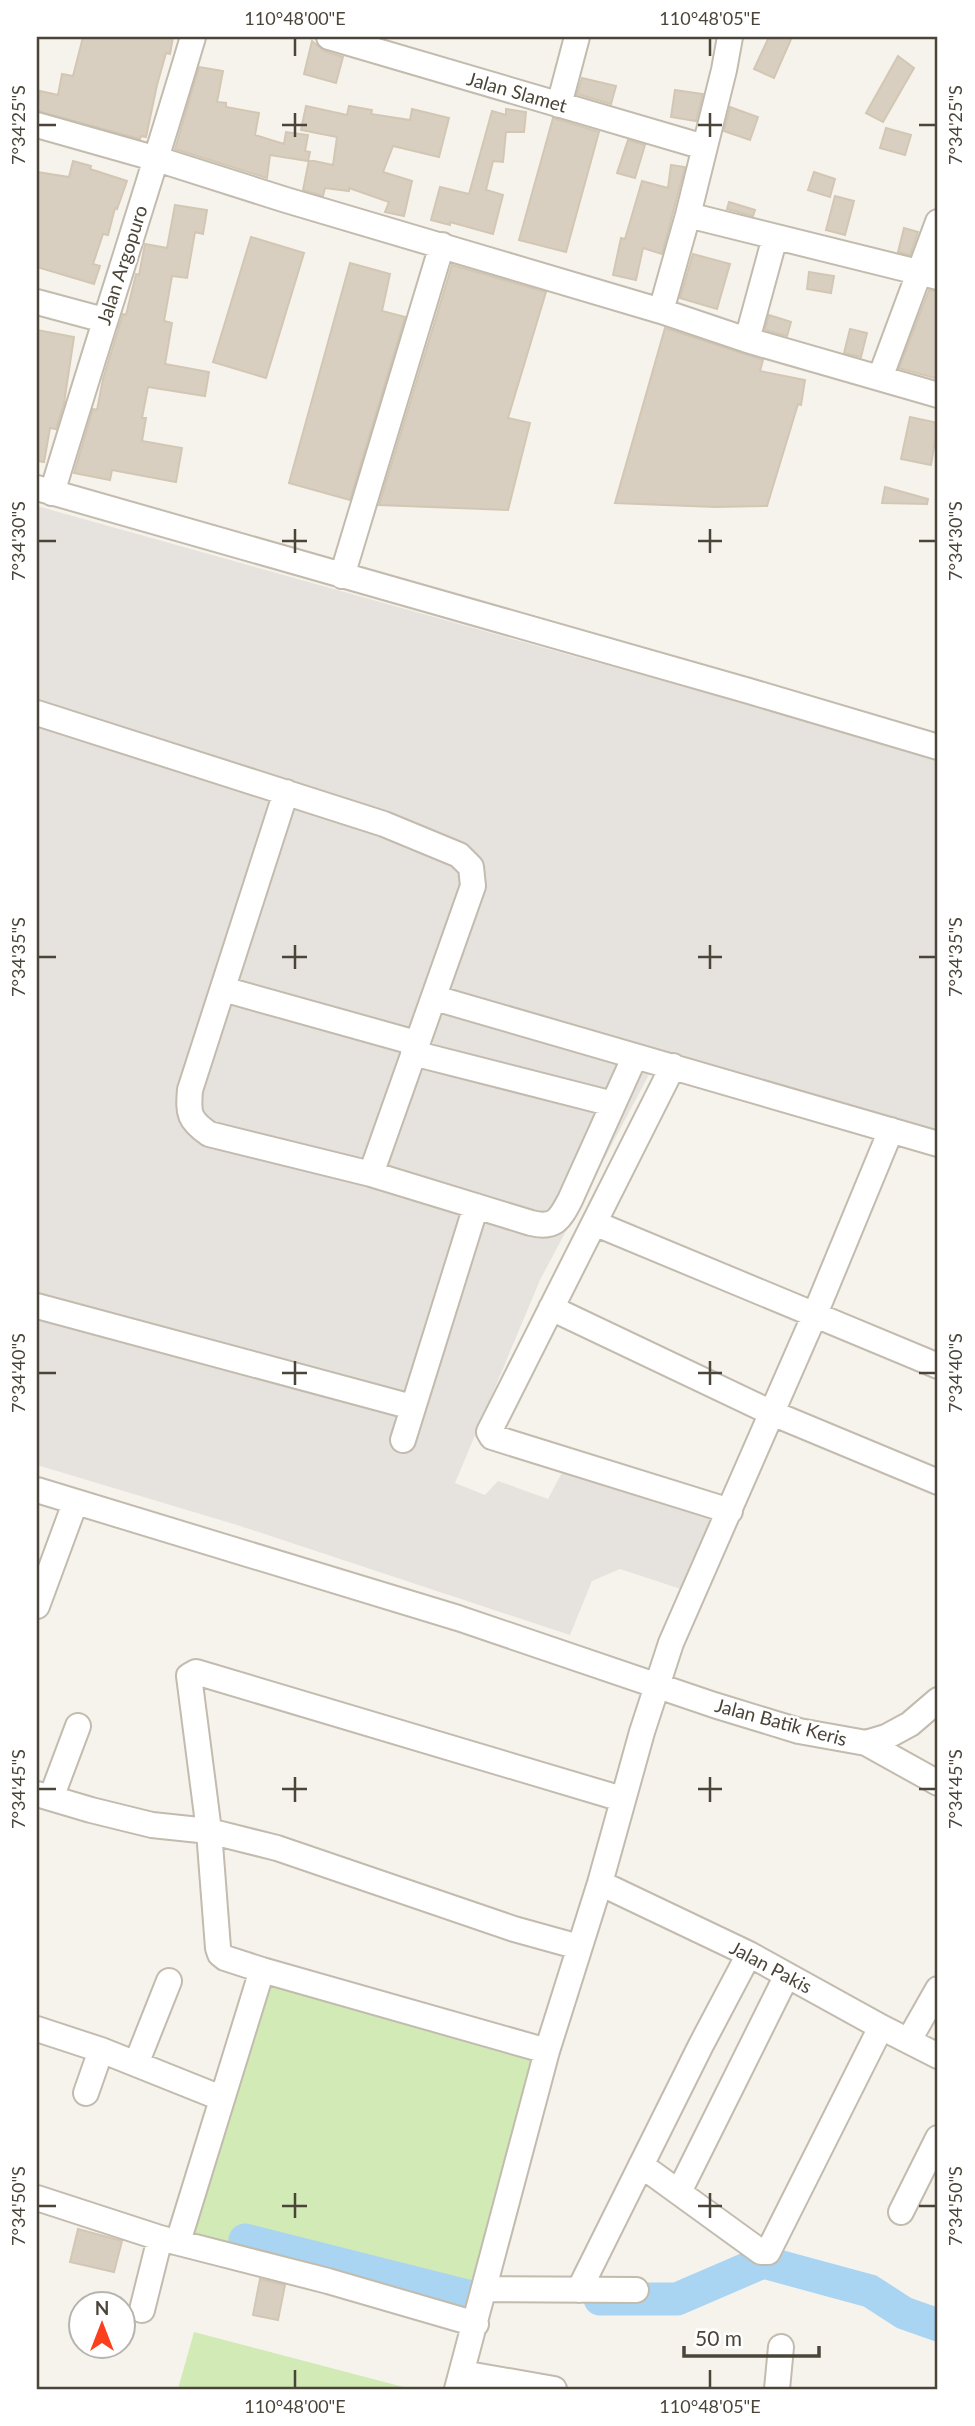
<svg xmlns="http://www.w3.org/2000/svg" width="975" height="2426" font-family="Lato,sans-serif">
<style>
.industrial{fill:#e6e2dd}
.green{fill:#d2eab5}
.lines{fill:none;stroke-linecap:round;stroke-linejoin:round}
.river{stroke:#a9d4f2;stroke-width:33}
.building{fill:#d8cfc1;stroke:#d3c7b4;stroke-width:2}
.minor-casing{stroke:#c2bbae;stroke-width:28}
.minor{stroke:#fff;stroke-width:24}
.ticks{fill:none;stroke:#4b4439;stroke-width:2.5}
.labels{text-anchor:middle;stroke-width:5;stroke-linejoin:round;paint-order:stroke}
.street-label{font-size:19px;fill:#4b4439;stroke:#fff}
.neatline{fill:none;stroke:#4b4439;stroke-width:2.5}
.ticks-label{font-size:18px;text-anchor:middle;fill:#4b4439}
</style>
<rect width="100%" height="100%" fill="#f6f3ec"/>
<!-- industrial -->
<path class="industrial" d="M37,506l901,252v375l-277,-81 -121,228 -85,203 30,12 13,-14 50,18 20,-38 142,45 3,17 -29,67 -64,-21 -28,12 -22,54 -333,-110 -200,-60z"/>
<!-- green -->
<path class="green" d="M266,1977l270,85 -70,250 -277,-75z
M194,2332l217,57h-233z"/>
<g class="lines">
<!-- river -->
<path class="river" d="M245,2240l230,58
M600,2299h77l86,-37 107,29 34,22 34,12"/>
</g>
<!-- building -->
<path class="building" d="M83,37h90l-3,17 -4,-1 -9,32 -11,52 -5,-1 -1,3 -103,-28 3,-20 18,4 4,-21 11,2z
M769,37h23l-18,41 -20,-9z
M312,41l12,10 19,6 -7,26 -32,-9z
M898,56l16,12 -31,54 -17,-9z
M199,67l24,4 -6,31 9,1v4l33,6 -4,22 29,9 2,-12 22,3 -3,16 5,1 -2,9 -38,-6 -3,23 -92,-29z
M582,78l34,8 -5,18 -34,-10z
M675,90l28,4 -7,27 -25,-4z
M306,106l41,9 2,-9 23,4 -1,4 39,6 2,-11 37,9 -10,39 -46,-11 -10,26 29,9 -8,35 -19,-4 4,-10 -40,-14v3l-24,-3 -2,8 -20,-6 6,-30 24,5 4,-28 -36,-7z
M730,107l28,10 -8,23 -26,-9z
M506,109l20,3 -2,20h-18l-3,30 -10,-1 -7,29 17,5 -10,39 -43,-12v3l-19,-5 9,-33 29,7 23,-83 14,4z
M553,118l46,14 -33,120 -47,-12z
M886,128l25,7 -6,20 -25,-7z
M628,140l17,5 -10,33 -18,-5z
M73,161l18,5 -1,3 37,12 -10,28 -2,-1 -7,27 -5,-1 -10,30 7,2 -6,18 -57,-17v-95l32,5z
M671,165l14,2 -23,87 -19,-6 -7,32 -23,-5 8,-37 4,1 17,-58 26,7z
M814,172l21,7 -5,18 -22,-7z
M835,196l19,5 -9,34 -19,-5z
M729,202l26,8 -2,6 -26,-7z
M175,205l32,5 -4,24 -8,-2 -8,46 -15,-2 -8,45 8,2 -7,41 44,8 -4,24 -57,-9 -6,31h4l-4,23 40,7 -6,34 -64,-12 -2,10 -36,-7 19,-64 4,1 6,-31 20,-65 3,1 10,-41 3,1 6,-31 22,4z
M904,228l14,4 -8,23 -12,-3z
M251,237l53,16 -38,125 -53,-16z
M693,254l37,10 -13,45 -37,-11z
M350,263l40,11 -8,37 23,6 -55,183 -61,-17z
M452,265l94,27 -38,126 22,5 -22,87 -129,-5z
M809,272l25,4 -3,17 -24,-4z
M929,290l9,1v88l-39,-11z
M769,315l22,7 -4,14 -22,-6z
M665,328l98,32 -3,11 45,9 -4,25 -3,-1 -31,102 -52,1 -100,-4z
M850,329l17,4 -6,24 -17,-4z
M37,330l37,7 -10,66 -8,26 -6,-1 -6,34 -7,-1z
M910,417l28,6 -7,42 -30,-6z
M885,487l43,12 -1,5 -45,-1z
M78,2229l44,12 -8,31 -44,-10z
M260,2279l25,6 -7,35 -25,-5z"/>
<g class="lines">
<!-- minor casing -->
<g class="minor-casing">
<path id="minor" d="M329,37l375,110
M559,105l18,-68
M37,125l120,34 129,41 375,111 86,29 191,55
M688,215l250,62
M37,302l67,18
M661,311l27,-96 36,-145 6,-33
M747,340l28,-103
M880,378l58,-156
M37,488l712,203 189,56
M52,493c46,-153 96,-304 141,-456
M342,576l100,-331
M37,713l347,111 75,31 12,12 2,19 -102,288
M286,792l-96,298c-2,24 -1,30 19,44l162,40 160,49c24,6 29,-4 39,-23l65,-144
M223,989l193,54
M435,998l503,146
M413,1053l200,51
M673,1066l-184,366 3,5 238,74
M594,1223l344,143
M37,1306l375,101
M551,1308l221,105 166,69
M403,1440l73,-234
M37,1490l421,128 256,87 85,26 67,12 20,-6 24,-13 28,-24
M37,1606l38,-103
M866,1743l72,40
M37,1794l54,16 61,15 57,6 68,17 237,81 65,18
M51,1798l27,-72
M600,1883l149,71 132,73 57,29
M37,2029l64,21 120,48
M909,2040l29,-51
M547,2051l-285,-81 -37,-12 -5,-4 -2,-6 -9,-117 -20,-155 7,-4 426,127
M136,2064l33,-83
M86,2093l15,-43
M641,2165l120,87h7l113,-225
M679,2192l108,-217
M37,2198l123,40 168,43 148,43
M901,2212l37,-74
M178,2242l84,-272
M485,2289l151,1
M579,2290l122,-245 48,-91
M142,2310l18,-72
M462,2373l92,16
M457,2389l90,-338 53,-168 42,-151 29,-89 144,-329 76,-184
M777,2389l4,-42"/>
</g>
<!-- minor -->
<use href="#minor" class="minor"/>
</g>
<!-- ticks -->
<path class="ticks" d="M295,38v18M710,38v18M295,113v24M710,113v24M38,125h18M282,125h25M698,125h24M919,125h17M295,529v24M710,529v24M38,541h18M282,541h25M698,541h24M919,541h17M295,945v24M710,945v24M38,957h18M282,957h25M698,957h24M919,957h17M295,1361v24M710,1361v24M38,1373h18M282,1373h25M698,1373h24M919,1373h17M295,1777v25M710,1777v25M38,1789h18M282,1789h25M698,1789h24M919,1789h17M295,2193v25M710,2193v25M38,2206h18M282,2206h25M698,2206h24M919,2206h17M295,2370v18M710,2370v18"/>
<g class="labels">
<!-- street labels -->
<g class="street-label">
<text transform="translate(517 92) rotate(16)" y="7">Jalan Slamet</text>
<text transform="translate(122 265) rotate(-72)" y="7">Jalan Argopuro</text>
<text transform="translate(781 1722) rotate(15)" y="7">Jalan Batik Keris</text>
<text transform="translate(771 1967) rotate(28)" y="7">Jalan Pakis</text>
</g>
</g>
<!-- border -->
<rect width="975" height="2426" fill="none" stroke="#ffffff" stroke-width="77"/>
<!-- north arrow -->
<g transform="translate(102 2325)"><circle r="33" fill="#ffffff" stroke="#b7b4b0" stroke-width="2"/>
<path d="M0-5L12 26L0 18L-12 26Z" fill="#fc3f1d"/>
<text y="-10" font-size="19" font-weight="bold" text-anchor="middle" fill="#4b4439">N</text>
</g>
<!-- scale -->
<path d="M684 2346v10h135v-10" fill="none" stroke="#4b4439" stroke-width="3.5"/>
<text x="695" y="2346" font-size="21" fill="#4b4439" stroke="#ffffff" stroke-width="5" paint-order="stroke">50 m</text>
<rect x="38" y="38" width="898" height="2350" class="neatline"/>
<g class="ticks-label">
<text x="295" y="25">110°48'00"E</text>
<text x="710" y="25">110°48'05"E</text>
<text transform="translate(19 125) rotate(-90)" y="6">7°34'25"S</text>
<text transform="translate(956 125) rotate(-90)" y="6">7°34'25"S</text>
<text transform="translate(19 541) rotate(-90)" y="6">7°34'30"S</text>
<text transform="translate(956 541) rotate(-90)" y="6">7°34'30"S</text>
<text transform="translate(19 957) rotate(-90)" y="6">7°34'35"S</text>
<text transform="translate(956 957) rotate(-90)" y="6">7°34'35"S</text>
<text transform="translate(19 1373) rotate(-90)" y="6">7°34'40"S</text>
<text transform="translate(956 1373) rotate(-90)" y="6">7°34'40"S</text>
<text transform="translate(19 1789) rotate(-90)" y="6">7°34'45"S</text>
<text transform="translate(956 1789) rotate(-90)" y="6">7°34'45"S</text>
<text transform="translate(19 2206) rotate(-90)" y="6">7°34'50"S</text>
<text transform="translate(956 2206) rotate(-90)" y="6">7°34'50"S</text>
<text x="295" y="2413">110°48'00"E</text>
<text x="710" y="2413">110°48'05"E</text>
</g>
</svg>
